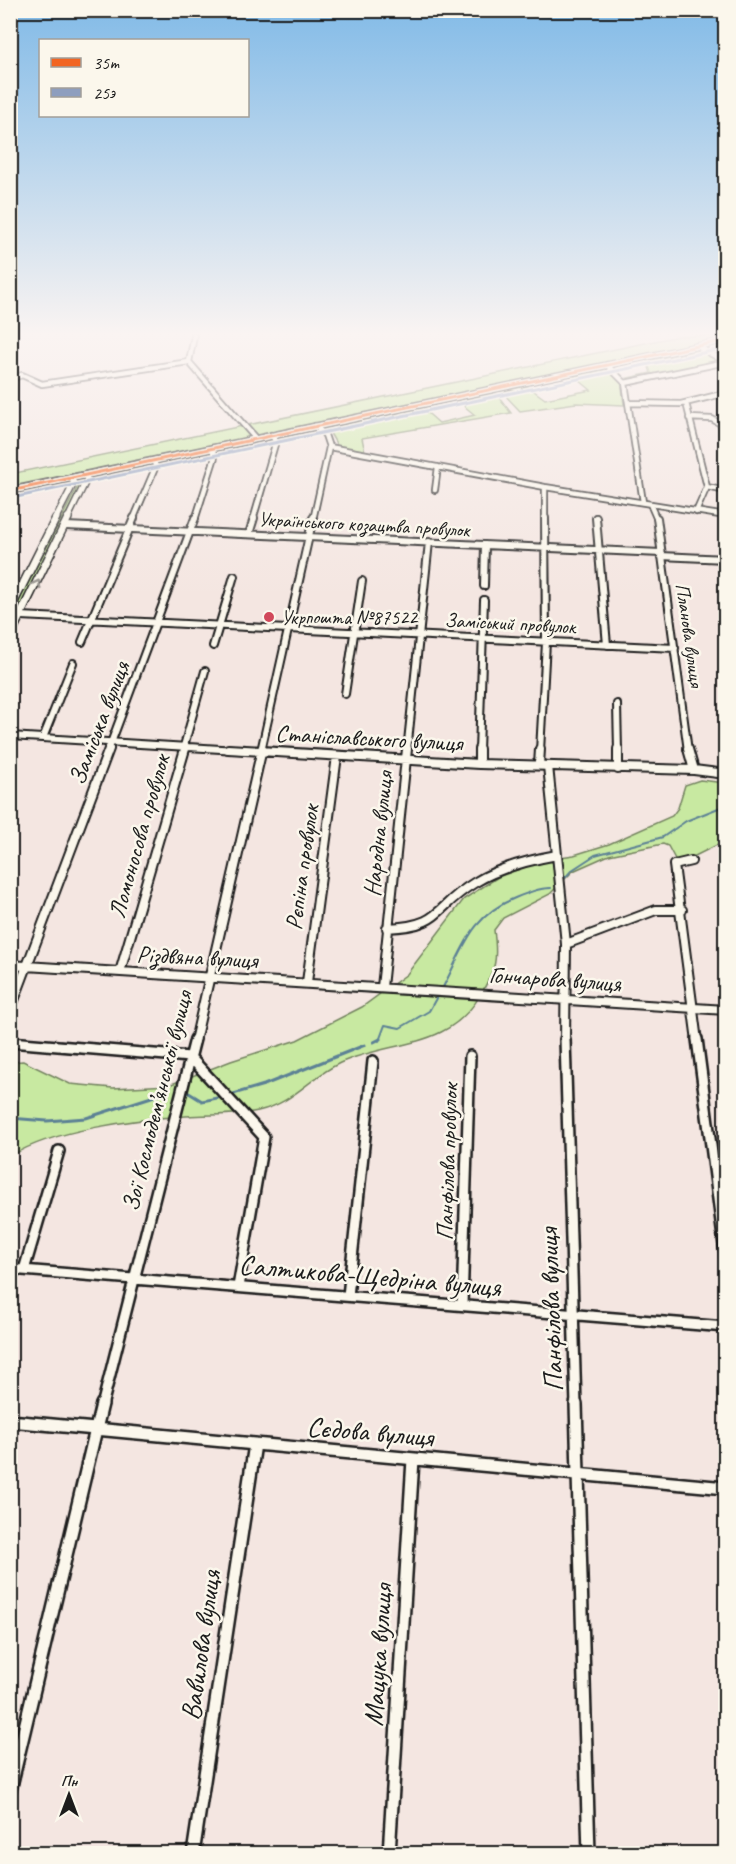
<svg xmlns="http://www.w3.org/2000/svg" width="736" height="1864" font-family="Caveat,sans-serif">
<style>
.green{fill:#c8e9a1;stroke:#72825e;stroke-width:1.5}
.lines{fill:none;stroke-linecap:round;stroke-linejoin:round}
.stream-far1{stroke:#5c8195;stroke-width:2}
.stream{stroke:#5c8195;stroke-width:3}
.minor-far4-casing{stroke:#1c1c1c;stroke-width:8}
.minor-far3-casing{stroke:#1c1c1c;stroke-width:10}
.minor-far2-casing{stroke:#1c1c1c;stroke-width:12}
.minor-far1-casing{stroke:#1c1c1c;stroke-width:14}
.minor-casing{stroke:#1c1c1c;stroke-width:16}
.tertiary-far1-casing{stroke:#1c1c1c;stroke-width:8}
.tertiary-casing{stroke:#1c1c1c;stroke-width:10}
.trunk-casing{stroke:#1c1c1c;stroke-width:4}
.minor-far4{stroke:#fbf7ec;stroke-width:4.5}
.minor-far3{stroke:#fbf7ec;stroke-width:6}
.minor-far2{stroke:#fbf7ec;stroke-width:8}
.minor-far1{stroke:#fbf7ec;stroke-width:9}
.minor{stroke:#fbf7ec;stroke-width:11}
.tertiary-far1{stroke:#fbf7ec;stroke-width:5}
.tertiary{stroke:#fbf7ec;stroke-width:7}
.trunk{fill:#fbf7ec;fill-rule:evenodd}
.bus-1-casing{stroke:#fbf7ec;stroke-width:6}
.bus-2-casing{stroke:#fbf7ec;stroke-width:6}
.bus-1{stroke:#f26522;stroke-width:3}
.bus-2{stroke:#8e9ebe;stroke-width:3}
.oneway{stroke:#97948e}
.poi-dot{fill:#d1495b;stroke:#fbf7ec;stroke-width:2}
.labels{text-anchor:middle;stroke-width:5;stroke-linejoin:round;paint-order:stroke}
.far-street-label{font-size:20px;fill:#1c1c1c;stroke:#fbf7ec}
.far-poi-label{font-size:20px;fill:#1c1c1c;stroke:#fbf7ec;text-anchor:start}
.street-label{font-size:24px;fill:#1c1c1c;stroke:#fbf7ec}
.near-street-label{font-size:28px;fill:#1c1c1c;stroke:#fbf7ec}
</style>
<rect width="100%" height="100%" fill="#f4e6e1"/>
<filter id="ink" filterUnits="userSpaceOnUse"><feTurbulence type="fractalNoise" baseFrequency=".0167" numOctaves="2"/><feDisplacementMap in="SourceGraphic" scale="12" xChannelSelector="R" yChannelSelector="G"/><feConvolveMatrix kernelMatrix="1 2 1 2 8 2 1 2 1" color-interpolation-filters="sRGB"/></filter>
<g filter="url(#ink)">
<!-- green -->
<path class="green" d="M679,336h46v2l-714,150 -1,-14z
M701,350l20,12 -89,18 -4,-2 23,-5 -4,-12z
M610,369l11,10 3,26 -48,-2 -56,8 -18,-19 25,-6 18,13 46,-9 -17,-14z
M496,393l15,20 -149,25 3,14 -27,-5 -11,-19 95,-20 17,15 36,-8 -17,-14z
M78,486h6l-73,146v-16z
M700,780l25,3v58l-42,21 -7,-1 -8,-15 -5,-2 -54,11 -36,16 -23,23 -47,24 -9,12c4,31 2,37 -13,64 -33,57 -88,45 -141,69 -30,14 -46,40 -82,48 -24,5 -47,3 -72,5 -49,3 -134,14 -175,40v-94l12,-1 47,23 43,4 56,-3 62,-24 66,-21 65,-33 45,-33 57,-75 34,-22 49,-18 27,-4 35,-11 63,-28 6,-8 7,-23z"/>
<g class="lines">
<!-- stream-far1 -->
<path class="stream-far1" d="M563,880l9,-10 23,-15 68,-18 23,-16 40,-16
M442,989c22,-40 27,-72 73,-91 12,-5 24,-10 36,-10
M379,1041l6,-16 15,3 29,-17 10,-18"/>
<!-- stream -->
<path class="stream" d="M374,1042l6,-3
M189,1093l13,8 20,-4
M230,1095l34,-10 101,-40
M10,1118l37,3 39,-3 81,-26"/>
<!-- minor-far4 casing -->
<g class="minor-far4-casing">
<path id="minor-far4" d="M697,346l29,16
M189,362l67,77
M189,362l5,-26
M607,365l18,18 18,119
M10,379l12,-4 20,9 147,-22
M625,383l101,-21
M629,403l52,1 45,-11
M686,403l21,84 -11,25
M689,418l23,1 14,8
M329,447l216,40 181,29
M545,487v33
M707,487l19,4
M435,490l3,-23
M650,504l7,16
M596,517v3
M133,520l23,-54 -3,-5
M195,520l20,-63 -3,-9
M253,520l23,-79 -5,-6
M313,520l16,-73 -4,-12 -10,-9"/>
</g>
<!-- minor-far3 casing -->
<g class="minor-far3-casing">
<path id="minor-far3" d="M596,518l11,127
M657,518l31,233
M66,526l595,27
M249,534l5,-16
M661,556l65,3
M484,586l1,-41
M21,616l654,32
M82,642l52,-124
M213,646l21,-70
M345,694l17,-113
M617,704l1,47
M10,736l243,15
M43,738l30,-75
M184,746l21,-75
M108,751l87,-233
M185,751l1,-5
M261,751l52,-233
M407,751l22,-209
M479,751l5,-151
M540,751l6,-109 -1,-124"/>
</g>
<!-- minor-far2 casing -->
<g class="minor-far2-casing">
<path id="minor-far2" d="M228,749l251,15 215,6 32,4
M618,749v20
M688,749l6,21
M479,764v-15
M539,765l1,-16
M548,766l18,178 -1,97
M10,814l2,-3
M691,861l-17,4 23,176
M387,928c56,-2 46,-20 87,-45 24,-15 55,-23 83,-28
M566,944l90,-34h26
M10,965l716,45
M120,972l65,-223
M307,982l30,-226
M382,987l25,-238
M10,1011l99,-262
M195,1041l67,-292"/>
</g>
<!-- minor-far1 casing -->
<g class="minor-far1-casing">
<path id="minor-far1" d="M565,1039l11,367
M697,1039l29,221
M10,1042l180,15
M190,1057l74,80 -26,150
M10,1269l716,58
M24,1270l35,-119
M348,1296l25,-235
M462,1305l8,-249
M102,1406l93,-367"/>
</g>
<!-- minor casing -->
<g class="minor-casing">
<path id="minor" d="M576,1404l13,450
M10,1421l716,67
M10,1790l92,-386
M193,1854l62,-410
M389,1854l24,-395"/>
</g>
<!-- tertiary-far1 casing -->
<g class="tertiary-far1-casing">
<path id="tertiary-far1" d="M55,520l19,-37 -3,-5
M67,520l20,-41 -2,-4"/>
</g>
<!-- tertiary casing -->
<g class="tertiary-casing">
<path id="tertiary" d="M10,610l46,-92
M10,636l58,-118"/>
</g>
<!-- trunk casing -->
<g class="trunk-casing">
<path id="trunk" d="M726,338v4l-716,152v-6z"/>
</g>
<!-- minor-far4 -->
<use href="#minor-far4" class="minor-far4"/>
<!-- minor-far3 -->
<use href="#minor-far3" class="minor-far3"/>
<!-- minor-far2 -->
<use href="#minor-far2" class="minor-far2"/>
<!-- minor-far1 -->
<use href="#minor-far1" class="minor-far1"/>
<!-- minor -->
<use href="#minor" class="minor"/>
<!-- tertiary-far1 -->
<use href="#tertiary-far1" class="tertiary-far1"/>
<!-- tertiary -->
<use href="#tertiary" class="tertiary"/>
<!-- trunk -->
<use href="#trunk" class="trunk"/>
<!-- bus-1 casing -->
<g class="bus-1-casing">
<path id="bus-1" d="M10,491l716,-151"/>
</g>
<!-- bus-2 casing -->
<g class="bus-2-casing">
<path id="bus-2" d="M12,498l714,-150"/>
</g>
<!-- bus-1 -->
<use href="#bus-1" class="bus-1"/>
<!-- bus-2 -->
<use href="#bus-2" class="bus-2"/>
</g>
<!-- one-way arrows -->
<defs><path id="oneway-chevron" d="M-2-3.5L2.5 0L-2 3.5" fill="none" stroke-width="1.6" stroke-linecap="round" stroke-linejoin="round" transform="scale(1.5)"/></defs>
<use class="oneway" href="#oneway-chevron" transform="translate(37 584) rotate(-63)"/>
</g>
<!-- sky -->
<linearGradient id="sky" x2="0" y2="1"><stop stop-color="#81bae7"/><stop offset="0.56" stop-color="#faf4f2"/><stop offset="1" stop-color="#faf4f2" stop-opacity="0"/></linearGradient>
<rect width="736" height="596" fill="url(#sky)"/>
<!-- markers -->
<circle class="poi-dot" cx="269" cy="617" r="6"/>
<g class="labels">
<!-- far-street labels -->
<g class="far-street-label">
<text transform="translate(364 524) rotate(3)" y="7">Українського козацтва провулок</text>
<text transform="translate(510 623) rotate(3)" y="7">Заміський провулок</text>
<text transform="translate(690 635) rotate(82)" y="7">Планова вулиця</text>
</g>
<!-- far-poi labels -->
<g class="far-poi-label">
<text x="281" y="624">Укрпошта №87522</text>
</g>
<!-- street labels -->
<g class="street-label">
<text transform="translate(99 723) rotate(-69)" y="8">Заміська вулиця</text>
<text transform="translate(369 738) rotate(3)" y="8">Станіславського вулиця</text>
<text transform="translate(378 834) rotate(-84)" y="8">Народна вулиця</text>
<text transform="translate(139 836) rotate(-74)" y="8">Ломоносова провулок</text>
<text transform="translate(302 867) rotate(-82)" y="8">Рєпіна провулок</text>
<text transform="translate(197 957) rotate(3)" y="8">Різдвяна вулиця</text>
<text transform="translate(555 979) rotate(4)" y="8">Гончарова вулиця</text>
<text transform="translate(157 1101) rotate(-76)" y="8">Зої Космодем’янської вулиця</text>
<text transform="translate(447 1162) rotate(-88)" y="8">Панфілова провулок</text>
</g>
<!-- near-street labels -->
<g class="near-street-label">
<text transform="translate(370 1275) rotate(5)" y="10">Салтикова-Щедріна вулиця</text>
<text transform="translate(550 1310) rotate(-92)" y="10">Панфілова вулиця</text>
<text transform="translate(370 1431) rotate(5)" y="10">Сєдова вулиця</text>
<text transform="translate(200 1645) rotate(-82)" y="10">Вавилова вулиця</text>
<text transform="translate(377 1655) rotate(-86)" y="10">Мацука вулиця</text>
</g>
</g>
<!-- margin -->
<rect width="736" height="1864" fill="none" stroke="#fbf7ec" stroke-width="36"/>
<rect x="18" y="18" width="700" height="1828" fill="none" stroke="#1c1c1c" stroke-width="2" filter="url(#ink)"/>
<!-- legend -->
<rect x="39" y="39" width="210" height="78" fill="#fbf7ec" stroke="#a29f99" stroke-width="1.5"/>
<rect x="51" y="58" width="30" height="9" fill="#f26522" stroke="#a29f99" stroke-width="1.5"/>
<text x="93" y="69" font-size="18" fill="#1c1c1c">35т</text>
<rect x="51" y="88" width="30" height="9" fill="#8e9ebe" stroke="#a29f99" stroke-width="1.5"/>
<text x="93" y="99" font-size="18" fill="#1c1c1c">25э</text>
<!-- north arrow -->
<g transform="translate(69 1795)" stroke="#fbf7ec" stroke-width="4.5" paint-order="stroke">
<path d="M0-4.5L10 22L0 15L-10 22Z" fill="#1c1c1c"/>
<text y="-9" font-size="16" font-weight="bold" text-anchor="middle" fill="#1c1c1c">Пн</text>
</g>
</svg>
